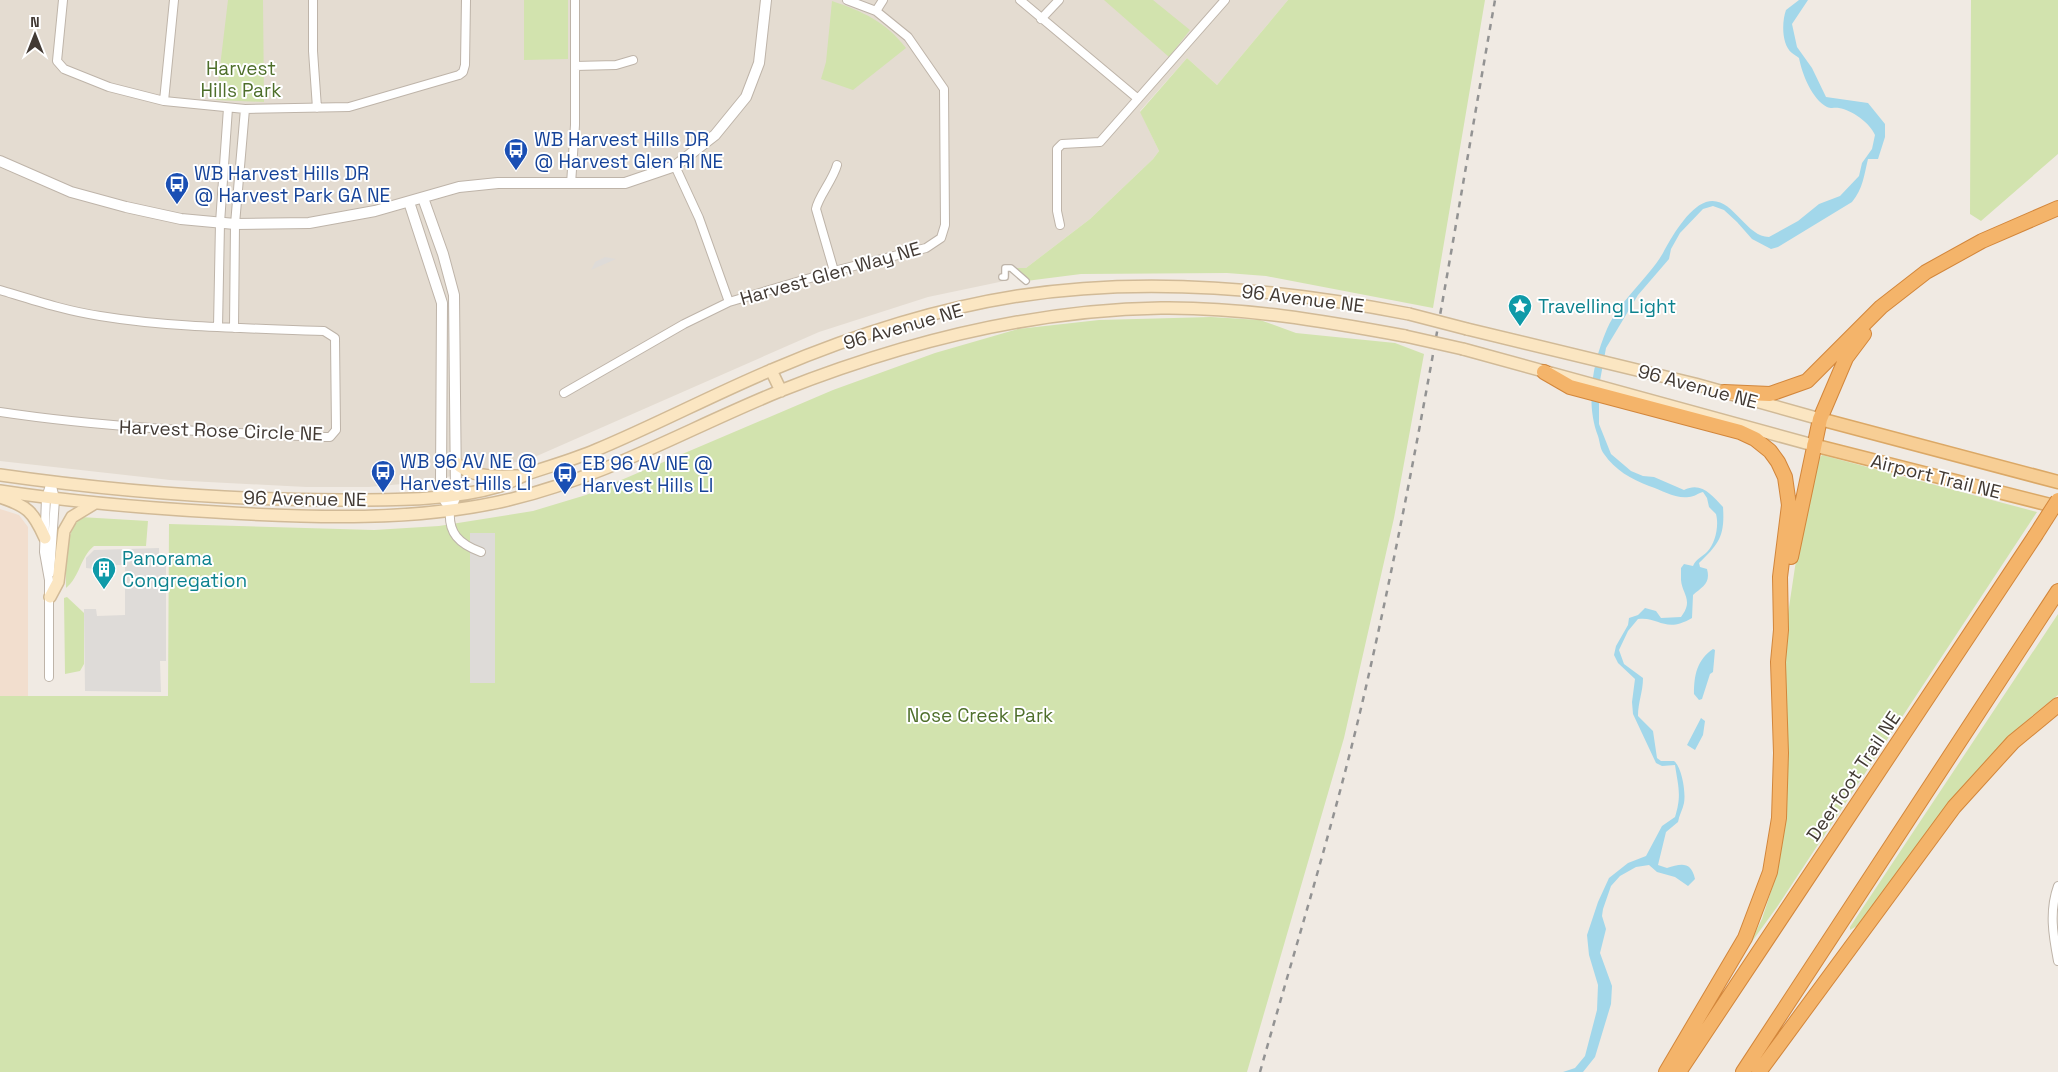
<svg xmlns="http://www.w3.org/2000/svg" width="2058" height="1072" font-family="'Space Grotesk',sans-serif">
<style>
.residential{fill:#e4dcd1}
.commercial{fill:#f2dece}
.green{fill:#d2e3ae}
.parking{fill:#dedbd8}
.water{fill:#a2d7ea}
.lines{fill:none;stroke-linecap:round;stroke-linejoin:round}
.pedestrian-casing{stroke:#beb4a9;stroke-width:8}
.minor-casing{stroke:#beb4a9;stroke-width:10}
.tertiary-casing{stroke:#beb4a9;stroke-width:12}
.secondary-casing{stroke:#d1ba97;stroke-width:14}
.primary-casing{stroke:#dba866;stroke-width:15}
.motorway-casing{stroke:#d2863b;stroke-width:16}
.pedestrian{stroke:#fff;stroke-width:5.5}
.minor{stroke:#fff;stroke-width:8}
.tertiary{stroke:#fff;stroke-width:10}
.secondary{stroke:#fbe6c2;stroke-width:11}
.primary{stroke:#f7ce95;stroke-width:12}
.motorway{stroke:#f4b46a;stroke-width:14}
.rail{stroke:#939393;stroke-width:2.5;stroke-dasharray:6 6;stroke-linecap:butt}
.secondary-bridge-casing{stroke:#d1ba97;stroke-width:14;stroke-linecap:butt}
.motorway-bridge-casing{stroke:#d2863b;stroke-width:16;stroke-linecap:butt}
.secondary-bridge{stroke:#fbe6c2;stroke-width:11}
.motorway-bridge{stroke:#f4b46a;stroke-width:14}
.labels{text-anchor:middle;stroke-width:4;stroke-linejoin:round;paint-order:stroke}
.park-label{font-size:19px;fill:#4e6f2b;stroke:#fff}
.transit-label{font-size:19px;fill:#164399;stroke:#fff;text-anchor:start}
.street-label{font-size:19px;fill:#423a34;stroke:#fff}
.culture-label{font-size:19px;fill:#0d838f;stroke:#fff;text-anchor:start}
</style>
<rect width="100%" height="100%" fill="#f0eae3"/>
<!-- residential -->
<path class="residential" d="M0,0h1288l-71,85 -30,-27 -47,53 19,40 -6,8 -63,60 -64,49h-15l-2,12 -81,17 -109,35 -289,127 -106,23 -55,5h-63l-136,-7 -170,-19z"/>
<!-- commercial -->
<path class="commercial" d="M0,509l19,6 9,12v169h-28z"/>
<!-- green -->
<path class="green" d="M228,0h35l1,102 -48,-2z
M524,0h44v59l-44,1z
M1104,0h49l37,30 -21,27z
M1288,0h197l-52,308 -167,-32 -39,-3 -146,1 -55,7 -15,-13h15l64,-49 63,-60 6,-8 -19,-39 47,-54 30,27z
M1971,0h87v154l-77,67 -11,-7z
M832,1c30,10 54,21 74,47l-53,42 -32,-11 5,-17z
M1211,317l49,3 36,13 99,10 29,11 -30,164 -50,220 -97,334h-1247v-376h168l1,-172 205,6 65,-4 94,-15 53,-16 247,-105 102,-37 83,-24 81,-9z
M1822,455l215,57 -260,395 -29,40 14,-28 14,-43 9,-242 10,-67 17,-86 4,-18z
M80,517l68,4 -2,25h-52c-14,11 -14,31 -28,42 0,-23 -2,-53 14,-71z
M67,597l17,16v51l-4,7 -15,3 -1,-76z
M2058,614v81c-87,66 -136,146 -201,231l-7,4v-3z"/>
<!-- parking -->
<path class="parking" d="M605,257l11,2 -25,11 4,-8z
M470,533h25v150h-25z
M159,548v16h7v97h-6l1,31 -76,-1 -1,-82h12l1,7 28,-1v-50h-30v4l-9,-1v-10l8,-8z"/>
<!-- water -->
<path class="water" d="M1799,0h9l-16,24 5,23 15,21 14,29 42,6 17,21v13l-7,22h-10c-4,16 -5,30 -16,43l-74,45 -7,2 -19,-10 -15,-17 -13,-12 -11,-4 -10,3 -23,24 -9,16 -2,10 -31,36 -32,53 -7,38v38l12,30 20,17 12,5 11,1 30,13c17,-9 28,5 39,17 2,29 -4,37 -24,56l1,4 7,2c4,15 -5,18 -14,26l-1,23c-27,16 -33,-2 -54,1l-10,12 -9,19 5,14 19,14c0,14 -5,24 -5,38l15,15 4,27 4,3h13c8,6 12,32 10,42 -1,6 -5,12 -6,19l-12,10 -8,33 9,3c13,-4 24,-8 28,11l-7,7 -13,-9 -18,-5 -8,-7 -13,2 -16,9 -9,10 -8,23 -1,7 4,13 -6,24 12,33 -1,18 -16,53 -12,15h-20l12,-4 10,-12 12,-46 1,-25 -9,-30 -2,-20 11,-33 11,-24 19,-15 18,-7 16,-30 13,-9c7,-22 3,-31 0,-52l-13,1 -6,-3 -23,-49 -1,-12 3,-23 -17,-16 -4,-8 2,-9 12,-21 1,-7 9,-3 7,-7 11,3 5,7 20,-1c13,-17 1,-23 0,-37 0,-4 0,-8 0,-12l3,-4 9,2c3,-7 9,-9 14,-14 9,-9 12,-27 9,-38l-7,-7 -2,-9 -4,-6c-5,1 -9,5 -14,5 -14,2 -27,-7 -40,-11 -18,-7 -34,-16 -45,-32 -4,-5 -4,-12 -6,-18 -13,-33 -5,-75 9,-107 13,-29 40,-49 56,-76 8,-15 25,-45 43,-51 26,-8 39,35 63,35l29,-16 21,-17 21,-8 19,-20 3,-13 10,-14 3,-14c-5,-12 -23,-25 -36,-27 -4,-1 -7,1 -12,-1 -15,-8 -25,-33 -28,-49 -2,-2 -5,-3 -7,-5 -11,-9 -10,-32 -6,-43z
M1713,649l2,1 -2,22 -3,2 -8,25 -3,1 -5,-6c0,-19 3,-34 19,-45z
M1701,718l4,3 -2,14 -8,15 -8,-5z"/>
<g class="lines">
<!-- pedestrian casing -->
<g class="pedestrian-casing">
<path id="pedestrian" d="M1002,277h3v-9h6l15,13"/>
</g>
<!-- minor casing -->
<g class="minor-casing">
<path id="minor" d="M63,0l-6,61 7,8 45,18 55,14 81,8 104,-2 110,-32 4,-3 2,-7 1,-65
M313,0v51l4,57
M1020,0l117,98
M876,11l7,-11
M1041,19l18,-19
M575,66l41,-1 17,-5
M164,101l10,-101
M675,166l24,52 30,84 105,-31 92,-23 15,-10 4,-13 -1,-136 -36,-52 -32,-26 -29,-11
M571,184l4,-59v-125
M1060,225l-3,-14v-62l5,-5 38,-2 125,-142
M834,271l-18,-62c2,-12 17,-29 21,-44
M0,290c33,10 66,21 100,26 73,12 150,12 224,15l11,7 1,92 -6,7h-10c-107,-5 -214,-9 -320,-25
M218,327l2,-104 8,-115
M234,328l1,-104 10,-115
M564,393l120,-69 45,-22
M450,510c-2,23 9,34 31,42
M50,573l5,-74 -4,-17
M49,677v-97l-5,-28 2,-54 5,-16
M2058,886c-9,25 -5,49 0,75"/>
</g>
<!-- tertiary casing -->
<g class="tertiary-casing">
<path id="tertiary" d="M0,161l71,31 55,15 55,12 54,5 74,-1 66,-12 84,-24 39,-4h127l50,-17 40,-31 31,-38 13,-34 7,-63
M423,198l20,56 11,41 2,200 -6,15
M409,202l33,101 -1,178 1,14 4,7"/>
</g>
<!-- secondary casing -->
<g class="secondary-casing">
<path id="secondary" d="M1467,329l228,55 125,35
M1463,349l350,96
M771,370l10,21
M455,462c16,17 41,14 63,14
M0,475c112,16 228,25 341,25 52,0 109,1 159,-14 9,-3 18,-8 27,-12 23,-8 46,-14 69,-24 60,-25 118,-56 178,-81 78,-33 161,-60 244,-73 130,-20 263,-7 391,18
M0,491c72,11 144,17 216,21 95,6 203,10 296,-13 95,-23 179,-72 268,-108 121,-48 250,-81 381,-83 82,-1 163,13 244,28
M0,497c27,9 33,14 45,41
M50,597l8,-15 6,-51 8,-14 23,-14"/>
</g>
<!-- primary casing -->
<g class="primary-casing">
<path id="primary" d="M1820,419l238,63
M1813,445l245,62"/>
</g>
<!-- motorway casing -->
<g class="motorway-casing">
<path id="motorway" d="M1544,372l26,15 170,45 15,7 15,12 8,11 7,15 4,28 -9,72 1,53 -3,32 3,91 -2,65 -9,54 -25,66 -79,134
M1724,392l46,2 37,-13 74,-74 45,-35 56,-31 76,-33
M1791,557l29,-138 26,-61 18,-24
M1679,1072l356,-536
M1743,1072l315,-481
M1759,1072l195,-265 59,-65 45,-37"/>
</g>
<!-- pedestrian -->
<use href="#pedestrian" class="pedestrian"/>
<!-- minor -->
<use href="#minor" class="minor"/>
<!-- tertiary -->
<use href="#tertiary" class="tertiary"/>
<!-- secondary -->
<use href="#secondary" class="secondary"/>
<!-- primary -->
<use href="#primary" class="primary"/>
<!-- motorway -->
<use href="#motorway" class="motorway"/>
<!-- rail -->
<path class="rail" d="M1260,1072c37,-131 78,-261 108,-394 51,-224 87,-452 127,-678"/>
<!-- secondary-bridge casing -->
<g class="secondary-bridge-casing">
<path id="secondary-bridge" d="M1409,314l58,15
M1405,336l58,13"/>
</g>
<!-- motorway-bridge casing -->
<g class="motorway-bridge-casing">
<path id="motorway-bridge" d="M2035,536l23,-36"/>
</g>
<!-- secondary-bridge -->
<use href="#secondary-bridge" class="secondary-bridge"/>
<!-- motorway-bridge -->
<use href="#motorway-bridge" class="motorway-bridge"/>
</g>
<!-- icons -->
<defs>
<g id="bus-pin" transform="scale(1.25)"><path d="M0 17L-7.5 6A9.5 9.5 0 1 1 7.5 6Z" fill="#1a4fb4" stroke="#fff"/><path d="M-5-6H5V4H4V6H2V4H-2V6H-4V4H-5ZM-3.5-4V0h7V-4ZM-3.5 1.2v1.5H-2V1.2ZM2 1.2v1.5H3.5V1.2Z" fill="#fff"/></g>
<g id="sight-pin" transform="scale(1.25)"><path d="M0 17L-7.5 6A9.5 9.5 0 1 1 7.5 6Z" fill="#0f9aa8" stroke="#fff"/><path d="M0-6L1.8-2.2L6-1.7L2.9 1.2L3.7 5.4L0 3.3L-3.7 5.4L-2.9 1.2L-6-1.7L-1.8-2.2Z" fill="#fff"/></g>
<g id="building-pin" transform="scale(1.25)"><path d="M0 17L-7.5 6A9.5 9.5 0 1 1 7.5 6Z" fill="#0f9aa8" stroke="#fff"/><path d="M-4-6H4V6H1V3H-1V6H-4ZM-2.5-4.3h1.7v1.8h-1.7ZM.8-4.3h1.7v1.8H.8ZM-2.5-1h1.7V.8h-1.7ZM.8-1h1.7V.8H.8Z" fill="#fff"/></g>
</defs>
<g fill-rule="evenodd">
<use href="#bus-pin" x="516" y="150"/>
<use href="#bus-pin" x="177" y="184"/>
<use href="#sight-pin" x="1520" y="306"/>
<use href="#bus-pin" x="383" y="472"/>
<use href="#bus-pin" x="565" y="474"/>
<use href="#building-pin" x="104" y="569"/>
</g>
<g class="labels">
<!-- park labels -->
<g class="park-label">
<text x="241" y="75">Harvest<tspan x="241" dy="22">Hills Park</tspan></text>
<text x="980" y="722">Nose Creek Park</text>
</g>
<!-- transit labels -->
<g class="transit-label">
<text x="534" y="146">WB Harvest Hills DR<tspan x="534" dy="22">@ Harvest Glen RI NE</tspan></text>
<text x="194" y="180">WB Harvest Hills DR<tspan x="194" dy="22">@ Harvest Park GA NE</tspan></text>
<text x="400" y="468">WB 96 AV NE @<tspan x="400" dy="22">Harvest Hills LI</tspan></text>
<text x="582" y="470">EB 96 AV NE @<tspan x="582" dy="22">Harvest Hills LI</tspan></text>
</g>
<!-- street labels -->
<g class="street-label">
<text transform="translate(830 273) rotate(-16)" y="7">Harvest Glen Way NE</text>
<text transform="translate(1303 298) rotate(7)" y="7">96 Avenue NE</text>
<text transform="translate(903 326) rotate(-16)" y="7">96 Avenue NE</text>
<text transform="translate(1698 386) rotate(15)" y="7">96 Avenue NE</text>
<text transform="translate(221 430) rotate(2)" y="7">Harvest Rose Circle NE</text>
<text transform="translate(1936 476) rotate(14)" y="7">Airport Trail NE</text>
<text transform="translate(305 498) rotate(1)" y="7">96 Avenue NE</text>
<text transform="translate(1853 776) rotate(-56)" y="7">Deerfoot Trail NE</text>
</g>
<!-- culture labels -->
<g class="culture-label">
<text x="1538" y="313">Travelling Light</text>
<text x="122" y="565">Panorama<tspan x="122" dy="22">Congregation</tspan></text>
</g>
</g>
<!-- north arrow -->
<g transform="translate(35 35)" stroke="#ffffff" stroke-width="4" paint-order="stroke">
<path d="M0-4L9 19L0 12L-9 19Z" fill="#423a34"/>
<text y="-8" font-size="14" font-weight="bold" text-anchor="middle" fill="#423a34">N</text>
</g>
</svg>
